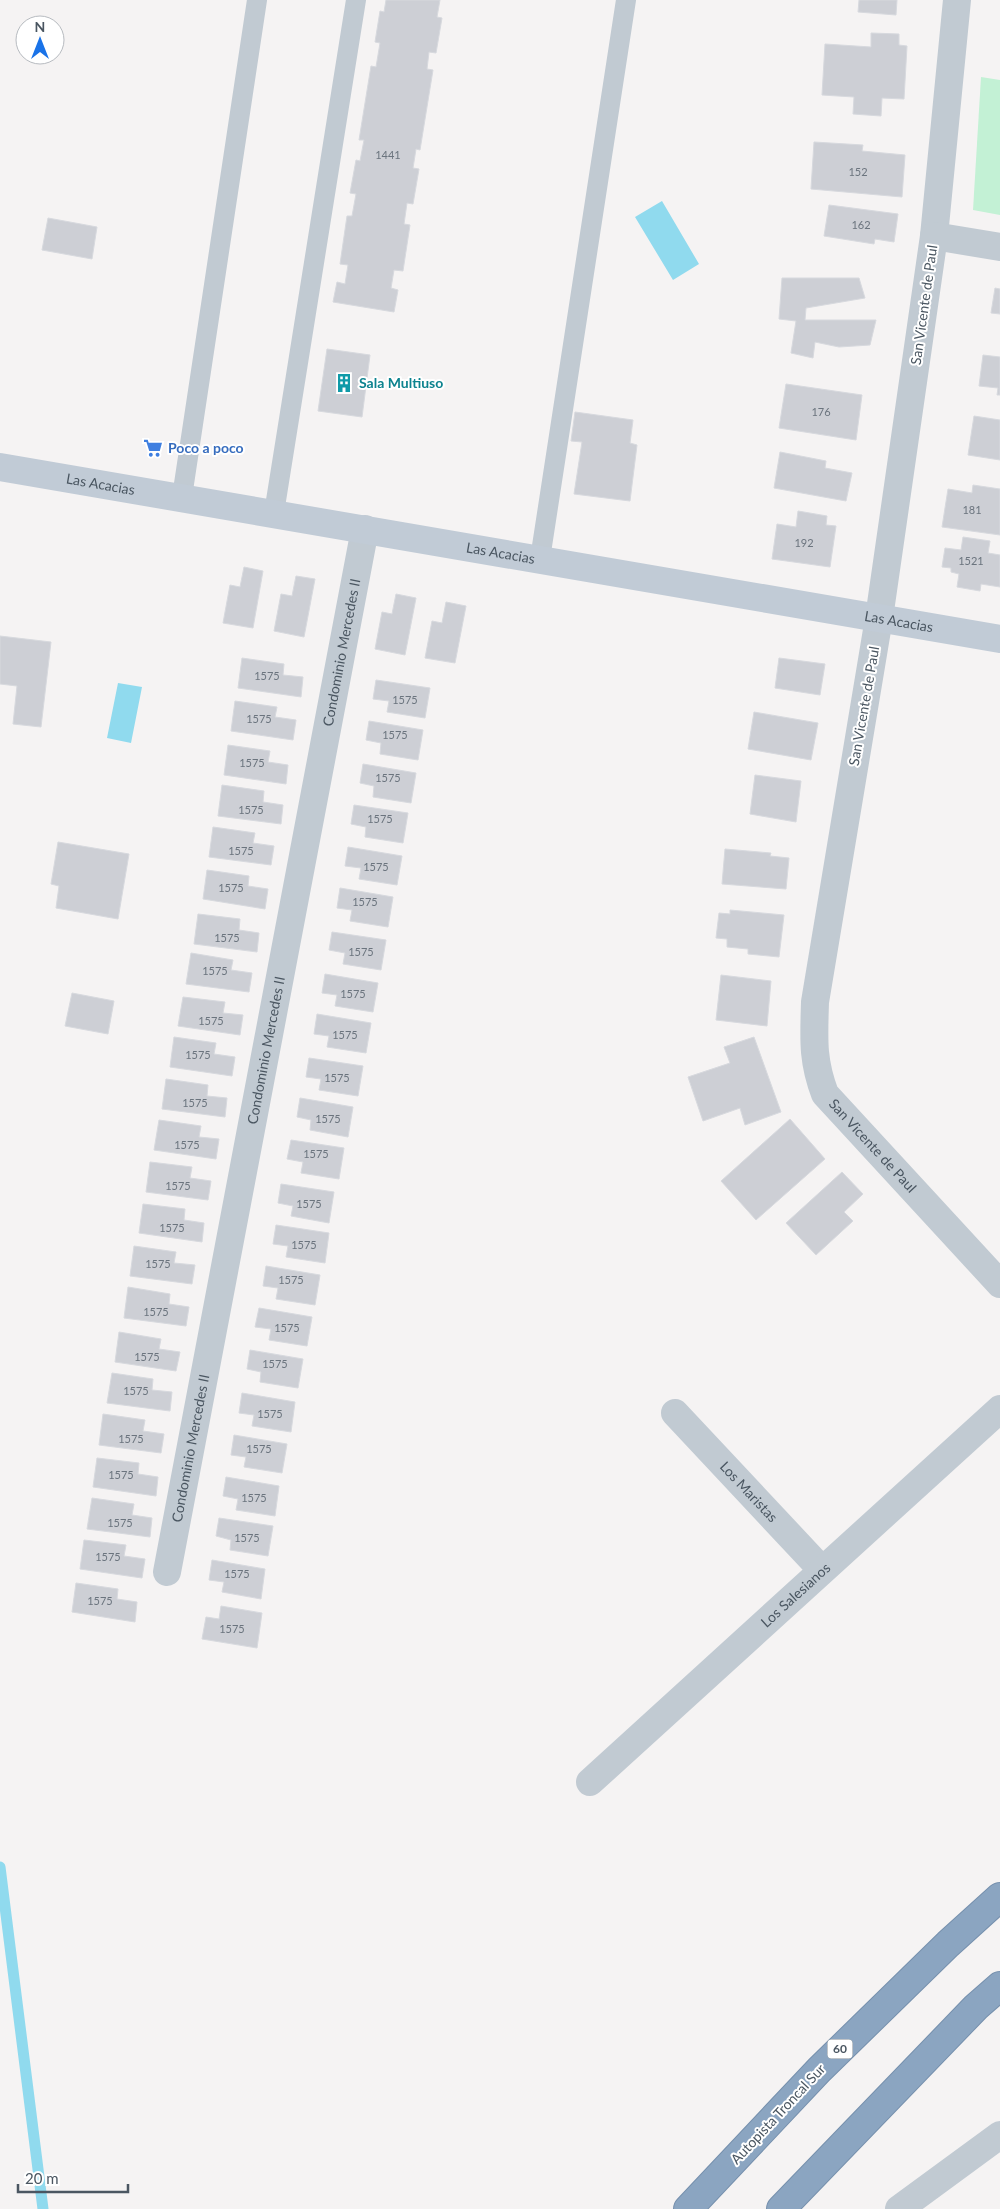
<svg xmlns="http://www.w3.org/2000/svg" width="1000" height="2209" font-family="Lato,sans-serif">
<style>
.green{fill:#c3f1d5}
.water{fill:#90daee}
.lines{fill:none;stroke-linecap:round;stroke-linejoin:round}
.stream{stroke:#90daee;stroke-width:11}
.building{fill:#cdcfd5;stroke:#d7d9de}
.highway-casing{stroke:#7690ad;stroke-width:30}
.lane{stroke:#c1cad2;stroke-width:20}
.street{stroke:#c1cad2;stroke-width:28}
.secondary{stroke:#c1cbd6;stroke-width:28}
.highway{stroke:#8ba5c1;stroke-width:28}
.labels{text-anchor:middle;stroke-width:4;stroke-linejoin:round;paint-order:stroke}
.number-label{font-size:11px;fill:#6b747e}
.shield{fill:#fff;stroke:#808990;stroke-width:1}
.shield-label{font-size:12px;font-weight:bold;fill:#4a5661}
.street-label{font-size:14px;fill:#4a5661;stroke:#fff}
.culture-label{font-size:14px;font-weight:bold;fill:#0d838f;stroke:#fff;text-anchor:start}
.shop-label{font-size:14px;font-weight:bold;fill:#366cbe;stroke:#fff;text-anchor:start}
</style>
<rect width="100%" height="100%" fill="#f5f3f3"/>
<!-- green -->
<path class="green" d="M981,77l19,3v135l-27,-5z"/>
<!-- water -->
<path class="water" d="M662,201l37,63 -26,16 -38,-63z
M118,683l24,4 -11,56 -24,-5z"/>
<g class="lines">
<!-- stream -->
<path class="stream" d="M0,1867l43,342"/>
</g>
<!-- building -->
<path class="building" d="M386,0h54l-3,17 5,1 -6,35 -7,-1 -2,17 6,1 -13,80 -4,-1 -3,19 6,1 -6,35 -6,-1 -3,21 6,1 -7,46 -9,-1 -3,18 7,2 -4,22 -61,-10 4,-20 8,2 3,-19 -8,-1 7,-48h5l4,-22 -6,-1 6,-33 4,1 4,-21h-5l12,-74 5,1 4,-24 -5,-1 5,-31 4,1z
M859,0h38l-1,15 -38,-3z
M871,33l28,1v11l8,1 -3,53 -22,-1 -1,18 -28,-2 1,-17 -32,-2 3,-51 46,3z
M814,142l49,3 -1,6 43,4 -3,42 -91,-8z
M829,205l69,9 -4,28 -19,-3 -1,5 -50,-8z
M48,218l49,9 -5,32 -50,-9z
M782,278h77l6,20 -59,10 -1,12h71l-6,25 -31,2 -24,-5 -2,16 -22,-5 5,-32 -17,-2z
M995,288l5,1v25l-9,-1z
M327,349l43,6 -8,62 -44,-6z
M983,355l17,2v38h-3l1,-7 -19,-2z
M786,384l76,11 -6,45 -77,-12z
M575,412l58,8 -3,23 7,2 -7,56 -56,-7 8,-52 -11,-1z
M974,416l26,4v40l-32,-5z
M780,452l46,9 -1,7 27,5 -6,28 -72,-13z
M973,485l27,4v46l-58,-8 6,-38 24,4z
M798,511l29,5 -1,9 10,1 -6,41 -58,-8 5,-35 19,3z
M963,537l27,4 -2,12 12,2v32l-19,-3 -1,7 -23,-4 2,-13 -8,-2v-4l-9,-1 3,-19 16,2z
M244,567l19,4 -10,57 -30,-5 7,-38 10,2z
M296,576l19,3 -11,58 -30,-6 7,-37 11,2z
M396,594l20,4 -11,57 -30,-6 7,-37 10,2z
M446,602l20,4 -11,57 -30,-5 7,-37 10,2z
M0,636l51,6 -10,85 -28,-3 4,-38 -17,-2z
M242,658l42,6 -1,11 20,2 -2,20 -63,-9z
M779,658l46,6 -5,31 -45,-7z
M376,680l54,8 -5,30 -38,-6 2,-11 -16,-2z
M235,701l42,6 -2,10 21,3 -3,20 -62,-9z
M754,712l64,11 -7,37 -63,-11z
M369,721l54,9 -5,30 -38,-6 1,-11 -15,-3z
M228,745l42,6 -2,11 20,3 -2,19 -62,-9z
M363,764l53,9 -5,30 -38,-6 1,-11 -14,-3z
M755,775l46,6 -5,41 -46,-8z
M222,785l42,6 -1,11 20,3 -2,19 -63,-8z
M354,805l54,8 -5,30 -38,-6 1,-10 -15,-3z
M213,827l42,6 -2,10 21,3 -3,19 -62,-8z
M58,842l71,12 -11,65 -62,-11 3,-22 -8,-2z
M348,847l54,9 -5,29 -38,-6 2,-11 -16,-2z
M725,849l46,4 -1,3 19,2 -3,31 -64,-5z
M207,870l42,6 -1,10 20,3 -3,20 -62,-10z
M340,888l53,9 -5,30 -38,-6 2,-11 -15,-2z
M730,910l54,5 -5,42 -31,-3v-5l-21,-2v-8l-11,-1 3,-25 11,1z
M198,914l42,5 -1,11 20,3 -2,19 -63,-8z
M332,932l54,8 -5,30 -38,-6 2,-11 -16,-3z
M191,953l42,7 -2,10 21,3 -3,19 -63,-8z
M325,974l53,9 -5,29 -38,-6 2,-11 -15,-2z
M721,975l50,6 -4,45 -51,-6z
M72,993l42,8 -6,33 -43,-8z
M183,997l42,5 -2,11 20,2 -3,20 -62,-9z
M317,1014l54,9 -5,30 -39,-6 2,-11 -15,-2z
M174,1037l42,6 -2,11 21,3 -3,19 -62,-9z
M754,1037l27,75 -36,13 -5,-17 -37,13 -15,-44 42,-14 -6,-16z
M309,1058l54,8 -5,30 -39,-6 2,-11 -15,-2z
M166,1079l42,6 -1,11 20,2 -2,19 -63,-8z
M300,1098l53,9 -5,30 -38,-7 1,-10 -14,-3z
M790,1119l35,40 -69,61 -35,-39z
M159,1120l42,6 -2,11 20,2 -3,20 -62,-9z
M291,1140l53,8 -5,31 -38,-6 2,-11 -16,-3z
M150,1162l42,5 -2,11 21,3 -3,19 -62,-8z
M842,1172l21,22 -19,18 9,9 -37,34 -30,-32z
M281,1184l53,8 -5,31 -38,-7 2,-10 -15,-3z
M143,1204l42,5 -1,11 20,3 -2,19 -63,-9z
M276,1225l53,8 -4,30 -39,-6 2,-11 -15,-2z
M134,1246l42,6 -2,11 21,2 -3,19 -62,-8z
M266,1266l54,9 -5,30 -39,-6 2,-11 -15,-2z
M128,1287l42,7 -1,10 20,3 -3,19 -62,-8z
M259,1308l53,9 -5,29 -38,-6 2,-11 -16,-2z
M119,1332l42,7 -2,10 21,3 -4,19 -61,-9z
M250,1350l53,9 -5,29 -38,-6 1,-10 -14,-3z
M112,1373l41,6 -1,11 20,2 -2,19 -63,-8z
M242,1393l53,9 -4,30 -39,-6 2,-11 -15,-2z
M103,1414l42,6 -2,11 21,3 -3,19 -62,-8z
M234,1435l53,9 -5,29 -38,-6 2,-10 -15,-2z
M97,1458l42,5 -1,11 20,3 -2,19 -63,-9z
M226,1477l53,9 -4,30 -39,-6 2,-11 -15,-3z
M92,1498l42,6 -2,11 20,3 -2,19 -63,-8z
M219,1518l54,8 -5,30 -38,-6 1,-10 -15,-4z
M84,1540l42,5 -2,11 21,3 -3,19 -62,-9z
M212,1560l53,9 -4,30 -39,-7 2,-10 -15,-2z
M76,1583l42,6 -1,10 20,3 -2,20 -63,-10z
M221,1606l41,7 -5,35 -55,-9 4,-22 13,2z"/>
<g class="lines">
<!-- highway casing -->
<g class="highway-casing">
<path id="highway" d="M688,2209l131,-139 129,-126 52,-47
M781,2209l195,-202 24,-21"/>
</g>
<!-- lane -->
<path class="lane" d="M182,497l75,-497
M274,513l82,-513
M540,559l86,-559"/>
<!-- street -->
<g class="street">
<path id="s1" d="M957,0l-23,236 -55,382 -64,384c-1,36 -3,58 10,92l175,190"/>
<path d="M934,236l66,11"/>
<path id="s2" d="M675,1413l147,157"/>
<path id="s3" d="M167,1572l198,-1043"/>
<path id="s4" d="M590,1782l410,-373"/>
<path d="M899,2209l101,-74"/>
</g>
<!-- secondary -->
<path class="secondary" id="s5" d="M0,467l1000,172"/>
<!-- highway -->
<use href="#highway" class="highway"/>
</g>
<!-- icons -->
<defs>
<g id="building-bare" transform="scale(1.5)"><path d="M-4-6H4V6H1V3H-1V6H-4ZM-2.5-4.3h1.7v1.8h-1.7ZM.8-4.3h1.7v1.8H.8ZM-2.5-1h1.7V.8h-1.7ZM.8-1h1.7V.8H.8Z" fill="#0f9aa8" stroke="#fff" stroke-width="2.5" paint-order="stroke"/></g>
<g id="supermarket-bare" transform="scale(1.5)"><path d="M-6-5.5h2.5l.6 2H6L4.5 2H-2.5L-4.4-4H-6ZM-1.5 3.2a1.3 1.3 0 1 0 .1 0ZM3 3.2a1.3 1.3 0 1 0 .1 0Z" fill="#3f7fe0" stroke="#fff" stroke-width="2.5" paint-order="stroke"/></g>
</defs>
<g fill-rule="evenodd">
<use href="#building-bare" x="344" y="383"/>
<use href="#supermarket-bare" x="153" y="448"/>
</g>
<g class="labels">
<!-- number labels -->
<g class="number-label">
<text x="388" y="159">1441</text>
<text x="858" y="176">152</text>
<text x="861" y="229">162</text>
<text x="821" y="416">176</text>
<text x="972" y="514">181</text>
<text x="804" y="547">192</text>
<text x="971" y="565">1521</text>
<text x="267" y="680">1575</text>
<text x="405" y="704">1575</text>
<text x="259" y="723">1575</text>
<text x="395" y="739">1575</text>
<text x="252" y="767">1575</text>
<text x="388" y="782">1575</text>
<text x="251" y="814">1575</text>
<text x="380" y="823">1575</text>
<text x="241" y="855">1575</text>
<text x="376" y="871">1575</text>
<text x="231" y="892">1575</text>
<text x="365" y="906">1575</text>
<text x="227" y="942">1575</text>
<text x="361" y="956">1575</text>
<text x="215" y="975">1575</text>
<text x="353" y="998">1575</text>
<text x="211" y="1025">1575</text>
<text x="345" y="1039">1575</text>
<text x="198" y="1059">1575</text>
<text x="337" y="1082">1575</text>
<text x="195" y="1107">1575</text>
<text x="328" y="1123">1575</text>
<text x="187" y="1149">1575</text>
<text x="316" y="1158">1575</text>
<text x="178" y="1190">1575</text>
<text x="309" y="1208">1575</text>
<text x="172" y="1232">1575</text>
<text x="304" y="1249">1575</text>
<text x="158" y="1268">1575</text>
<text x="291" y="1284">1575</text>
<text x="156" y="1316">1575</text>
<text x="287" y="1332">1575</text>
<text x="147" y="1361">1575</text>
<text x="275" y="1368">1575</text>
<text x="136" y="1395">1575</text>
<text x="270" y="1418">1575</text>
<text x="131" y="1443">1575</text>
<text x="259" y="1453">1575</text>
<text x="121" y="1479">1575</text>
<text x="254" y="1502">1575</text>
<text x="120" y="1527">1575</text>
<text x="247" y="1542">1575</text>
<text x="108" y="1561">1575</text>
<text x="237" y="1578">1575</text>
<text x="100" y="1605">1575</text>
<text x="232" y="1633">1575</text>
</g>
<!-- shield labels -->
<rect class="shield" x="827.5" y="2039.5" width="25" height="19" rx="4"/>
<g class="shield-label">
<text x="840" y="2053">60</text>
</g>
<!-- street labels -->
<g class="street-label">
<text transform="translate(924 305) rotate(-82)" y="5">San Vicente de Paul</text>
<text dy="5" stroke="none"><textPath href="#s5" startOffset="102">Las Acacias</textPath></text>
<text dy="5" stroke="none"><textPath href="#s5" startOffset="508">Las Acacias</textPath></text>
<text dy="5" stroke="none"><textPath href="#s5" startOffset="912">Las Acacias</textPath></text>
<text dy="5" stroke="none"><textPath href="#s3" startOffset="936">Condominio Mercedes II</textPath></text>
<text transform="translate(864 706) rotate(-80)" y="5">San Vicente de Paul</text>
<text dy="5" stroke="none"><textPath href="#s3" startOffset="531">Condominio Mercedes II</textPath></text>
<text dy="5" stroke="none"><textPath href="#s1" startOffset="1176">San Vicente de Paul</textPath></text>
<text dy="5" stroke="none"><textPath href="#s3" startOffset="126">Condominio Mercedes II</textPath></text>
<text dy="5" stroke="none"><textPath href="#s2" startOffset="108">Los Maristas</textPath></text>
<text dy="5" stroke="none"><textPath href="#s4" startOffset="278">Los Salesianos</textPath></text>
<text transform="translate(778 2114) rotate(-47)" y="5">Autopista Troncal Sur</text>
</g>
<!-- culture labels -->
<g class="culture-label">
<text x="359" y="388">Sala Multiuso</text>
</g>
<!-- shop labels -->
<g class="shop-label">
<text x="168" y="453">Poco a poco</text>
</g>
</g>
<!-- north arrow -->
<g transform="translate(40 40)"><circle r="24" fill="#ffffff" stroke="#b7bbc0"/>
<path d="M0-4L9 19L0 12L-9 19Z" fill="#1a73e8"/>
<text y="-8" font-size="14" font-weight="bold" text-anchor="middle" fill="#4a5661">N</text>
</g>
<!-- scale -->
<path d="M18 2184v8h110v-8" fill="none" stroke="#4a5661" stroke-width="2.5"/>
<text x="25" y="2184" font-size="15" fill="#4a5661" stroke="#ffffff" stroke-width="4" paint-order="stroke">20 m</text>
</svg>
